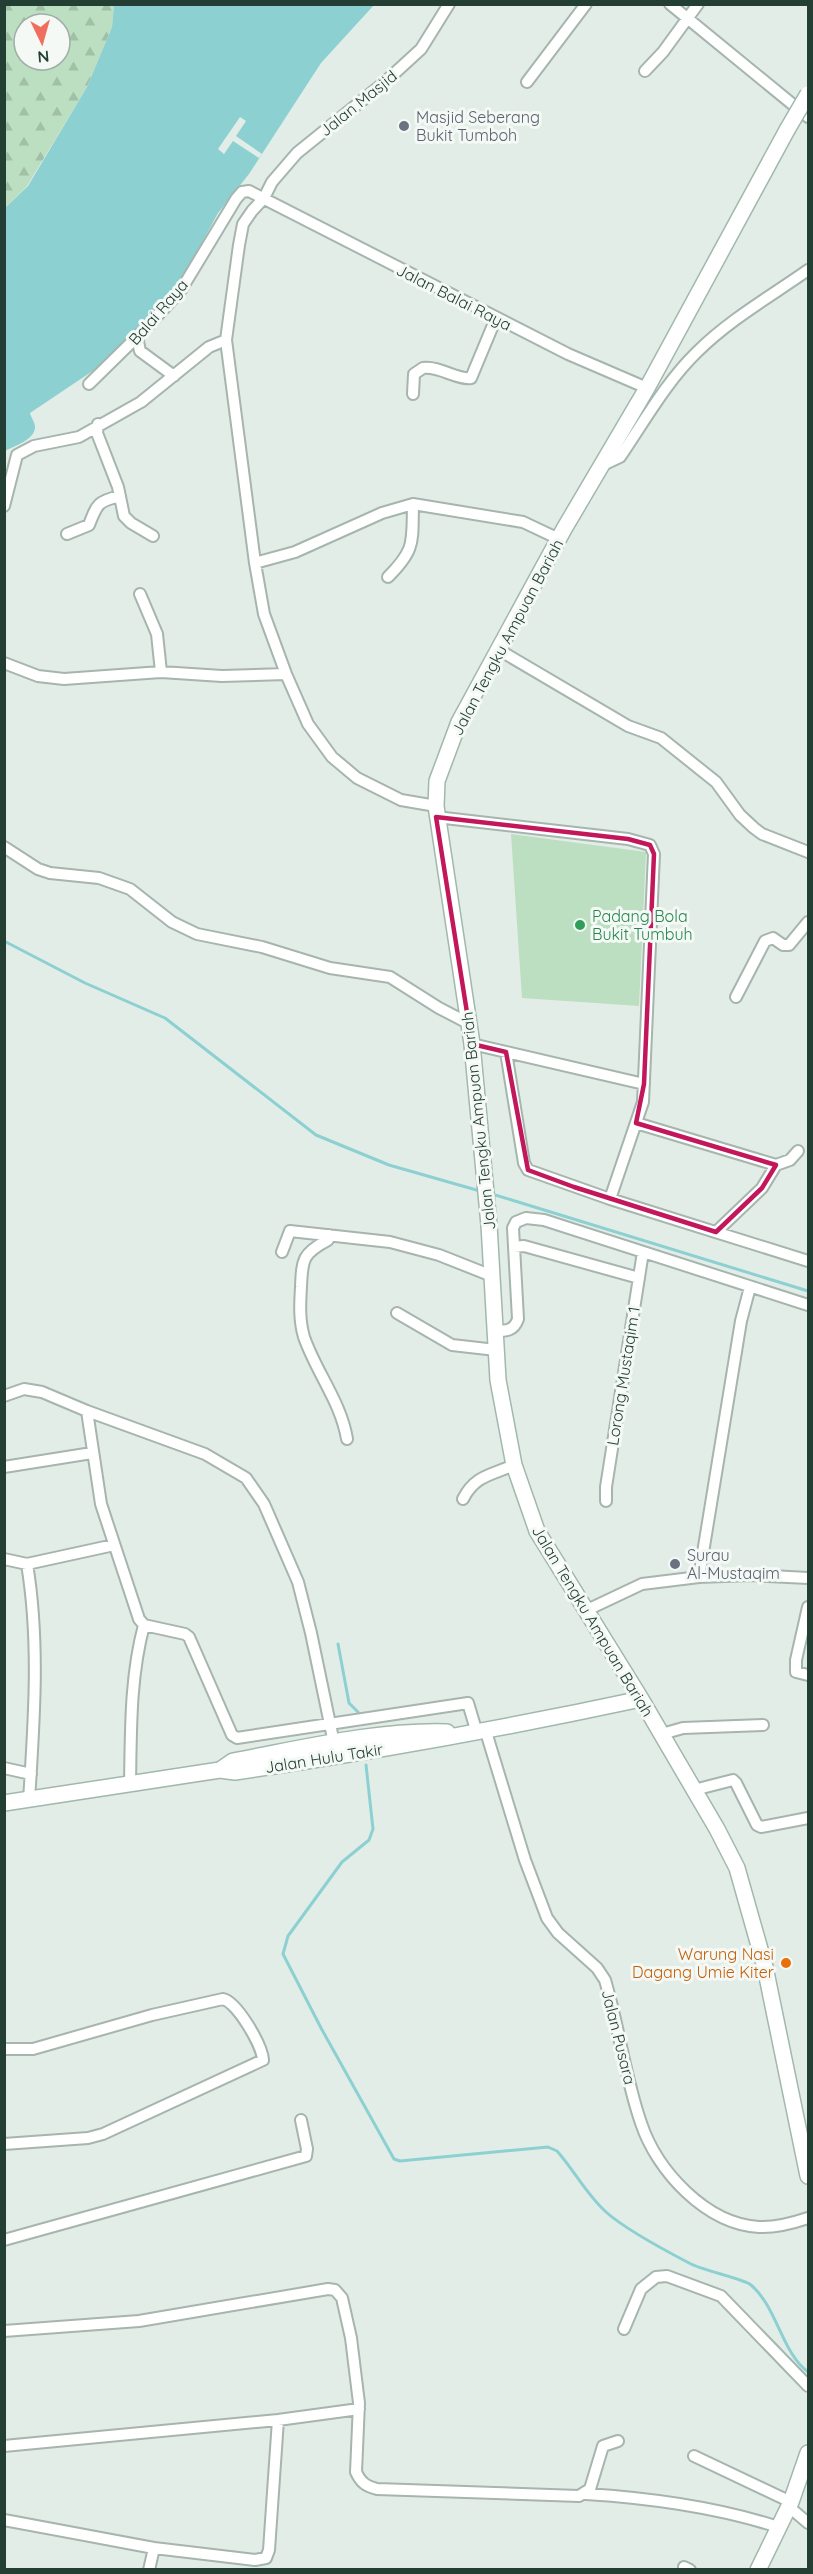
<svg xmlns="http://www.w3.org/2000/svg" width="813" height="2574" font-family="Quicksand,sans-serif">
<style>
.forest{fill:url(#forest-firs);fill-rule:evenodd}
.garden{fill:#bcdec1}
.water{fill:#8cd0d1}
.pier{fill:#e3ede7}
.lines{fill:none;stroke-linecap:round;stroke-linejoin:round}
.stream{stroke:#8cd0d1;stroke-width:3}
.street-casing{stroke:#a6b5ad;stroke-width:14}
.secondary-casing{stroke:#a1b8ad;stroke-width:18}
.street{stroke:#fff;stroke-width:10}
.secondary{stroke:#fff;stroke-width:15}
.secondary-bridge-casing{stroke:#a1b8ad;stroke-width:18;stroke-linecap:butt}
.secondary-bridge{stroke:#fff;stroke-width:15}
.marked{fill:none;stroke:#c2185b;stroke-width:4.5;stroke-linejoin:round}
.worship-dot{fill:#6b7280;stroke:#f4f9f6;stroke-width:2}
.leisure-dot{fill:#2e9e5b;stroke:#f4f9f6;stroke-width:2}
.food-dot{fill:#e8710a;stroke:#f4f9f6;stroke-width:2}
.labels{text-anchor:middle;stroke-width:6;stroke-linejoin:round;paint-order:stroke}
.street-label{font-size:16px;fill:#233e33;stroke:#f4f9f6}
.worship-label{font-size:16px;fill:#5b616d;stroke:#f4f9f6;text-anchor:start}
.leisure-label{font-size:16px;fill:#27864d;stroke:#f4f9f6;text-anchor:start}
.food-label{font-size:16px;fill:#c56008;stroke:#f4f9f6;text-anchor:end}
</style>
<defs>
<pattern id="forest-firs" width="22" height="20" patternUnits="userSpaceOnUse" patternTransform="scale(1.5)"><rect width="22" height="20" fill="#bcdec1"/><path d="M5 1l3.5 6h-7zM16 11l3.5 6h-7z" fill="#a1c0a6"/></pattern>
</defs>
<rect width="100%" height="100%" fill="#e3ede7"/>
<!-- forest -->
<path class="forest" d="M5,5h109l-2,22 -25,60 -60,99 -22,22zM24,24h36v36h-36z"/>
<!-- garden -->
<path class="garden" d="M511,834l135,18 -7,154 -117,-8z"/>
<!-- water -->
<path class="water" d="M114,5h260l-53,58 -72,111 -31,39 -39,72 -31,36 -51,47 -67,45c1,5 5,9 5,14 0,13 -21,19 -30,24v-243l23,-22 59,-99 25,-60z"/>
<!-- pier -->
<path class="pier" d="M240,117l6,4 -10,15 26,18 -3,4 -26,-17 -9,13 -6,-5z"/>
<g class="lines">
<!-- stream -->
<path class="stream" d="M4,941l81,42 80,35 151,117 73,30 91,26
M492,1194l316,97
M338,1644l11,59 9,9
M366,1765l7,64 -4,11 -27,22 -54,74 -5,18 38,74 73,131 6,2 148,-14 9,4c17,19 29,43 49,61 20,18 60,39 85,52 14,7 53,15 60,21 26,22 31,68 57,87"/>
<!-- street casing -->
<g class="street-casing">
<path id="street" d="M670,4l138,113
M645,71l18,-19 35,-48
M527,82l59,-78
M137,337l3,14 34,25
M89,384l57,-56 35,-38 55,-91 6,-7 7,-1 319,163 79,34
M413,394l1,-20 9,-6c17,-2 34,12 48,10l25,-60
M98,424l-1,9 21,54 6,29 7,7 22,13
M605,464l15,-7c24,-35 46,-75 77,-105 32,-32 74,-56 111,-82
M4,506l13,-51 17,-9 45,-9 62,-35 68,-55 17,-7
M67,534l22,-9c8,-21 9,-24 31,-29
M255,563l40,-11 87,-39 31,-9 110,18 36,17
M388,577c28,-28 24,-35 25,-73
M140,594l17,40 4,38
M499,650l129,76 33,12 55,44 24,33 14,13 8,6 46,18
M4,663l34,13 26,3 97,-7 61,4 64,-2
M436,806l-35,-6 -44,-22 -25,-21 -24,-33 -22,-50 -22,-60 -9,-51 -29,-223 13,-95 4,-21 9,-13 12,-13 8,-16 25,-29 88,-71 36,-33 28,-45
M436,817l192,22 22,6 4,9 -11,248 -33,97
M4,847l34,22 12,4 49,5 31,11 42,33 25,12 65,13 68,21 60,9 49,31 29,15
M736,997l29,-56 8,-3 10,7h6l19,-23
M472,1044l172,40
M506,1052l18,111 4,7 82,29 198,62
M636,1123l140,42 14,-5 8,-9
M716,1232l46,-44 14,-23
M329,1235l-1,5c-25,13 -26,19 -27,47 -1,17 -2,33 3,50 12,35 37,65 43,102
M514,1247l10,-1 115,32
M282,1252l8,-21 100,11 49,13 53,21
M397,1313l55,32 44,5
M495,1331c11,0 19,0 23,-12l-5,-91 3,-6 10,-4 18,2 264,85
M4,1396l20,-7 18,3 45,19 118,43 41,24 18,26 34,78 13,51 24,115
M87,1411l14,93 38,115 5,6 41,9 4,3 43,98 5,3 231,-35 9,30
M4,1467l88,-14
M463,1499c12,-24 29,-24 51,-34
M606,1501v-14l37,-235
M4,1559l23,5 87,-19
M27,1564c13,78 7,158 2,236
M699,1577l42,-256 9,-34
M808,1607l-12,53v12l12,3
M587,1610l55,-26 57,-7 51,-2 58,3
M486,1732l39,128 22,58 11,15 39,35 8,12c14,47 20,97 36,143 16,48 65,101 118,104 17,1 34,-4 49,-9
M662,1734l21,-6 80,-3
M4,1768l27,6
M130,1784c1,-54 0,-107 14,-159
M694,1790l39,-10 3,3 21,42 4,2 47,-9
M4,2049h29l119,-34 71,-16c14,3 39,46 40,61l-160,74 -15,4 -84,6
M4,2240l302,-84 1,-7 -6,-29
M624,2329l17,-40 15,-12 11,-1 54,20 87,90
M4,2331l135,-10 189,-32 7,1 7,8 9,40 8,65 -3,69c5,11 10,14 21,17l202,7 11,-7 13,-43 15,-5
M4,2446l274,-26 81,-11
M694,2456l97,46
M586,2494c64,4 131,13 192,33
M788,2506l20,17
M4,2520l150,28 -5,22
M154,2548l101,12 11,-2 3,-8 9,-130
M684,2567l6,3"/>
</g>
<!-- secondary casing -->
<g class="secondary-casing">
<path id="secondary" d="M787,130l-140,258 -83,141 -105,193 -22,59 -1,25 36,238 17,181 9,155 16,85 23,66 104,168 76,130 20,39 28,99 43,209
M220,1770l13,-9c70,-13 142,-31 214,-29
M4,1803l216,-33 15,2c137,-20 271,-44 406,-73
M758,2570l33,-68 17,-49"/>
</g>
<!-- street -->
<use href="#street" class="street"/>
<!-- secondary -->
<use href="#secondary" class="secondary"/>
<!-- secondary-bridge casing -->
<g class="secondary-bridge-casing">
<path id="secondary-bridge" d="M787,130l21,-36"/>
</g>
<!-- secondary-bridge -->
<use href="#secondary-bridge" class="secondary-bridge"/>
</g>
<!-- marked area -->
<path class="marked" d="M436,817l192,22 22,6 4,9 -10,230 -8,39 140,42 -14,23 -46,44 -142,-45 -46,-17 -22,-118 -34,-8z"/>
<!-- markers -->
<g class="worship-dot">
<circle cx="404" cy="126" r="6"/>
<circle cx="675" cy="1564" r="6"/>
</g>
<circle class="leisure-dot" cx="580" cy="925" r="6"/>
<circle class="food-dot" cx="786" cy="1963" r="6"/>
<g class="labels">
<!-- street labels -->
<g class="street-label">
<text transform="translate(358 103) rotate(-39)" y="6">Jalan Masjid</text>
<text transform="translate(454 297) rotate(27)" y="6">Jalan Balai Raya</text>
<text transform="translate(158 312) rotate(-49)" y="6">Balai Raya</text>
<text transform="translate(507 637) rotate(-62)" y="6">Jalan Tengku Ampuan Bariah</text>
<text transform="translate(478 1121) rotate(-96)" y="6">Jalan Tengku Ampuan Bariah</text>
<text transform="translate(623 1376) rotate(-81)" y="6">Lorong Mustaqim 1</text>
<text transform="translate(593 1621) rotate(59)" y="6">Jalan Tengku Ampuan Bariah</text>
<text transform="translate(324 1758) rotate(-9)" y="6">Jalan Hulu Takir</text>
<text transform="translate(619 2037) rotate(76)" y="6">Jalan Pusara</text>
</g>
<!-- worship labels -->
<g class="worship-label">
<text x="416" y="123">Masjid Seberang<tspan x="416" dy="18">Bukit Tumboh</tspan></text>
<text x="687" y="1561">Surau<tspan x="687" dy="18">Al-Mustaqim</tspan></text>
</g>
<!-- leisure labels -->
<g class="leisure-label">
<text x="592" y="922">Padang Bola<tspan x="592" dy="18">Bukit Tumbuh</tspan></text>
</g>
<!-- food labels -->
<g class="food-label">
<text x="774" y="1960">Warung Nasi<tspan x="774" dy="18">Dagang Umie Kiter</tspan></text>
</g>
</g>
<!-- border -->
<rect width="813" height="2574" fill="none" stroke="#233e33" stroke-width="12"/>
<!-- north arrow -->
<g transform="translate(42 42) rotate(175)"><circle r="28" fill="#f4f9f6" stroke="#a0aea8" stroke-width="1.5"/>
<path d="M0-4.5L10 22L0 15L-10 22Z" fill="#f06e5d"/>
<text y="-9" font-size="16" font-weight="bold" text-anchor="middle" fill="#233e33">N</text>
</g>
</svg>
